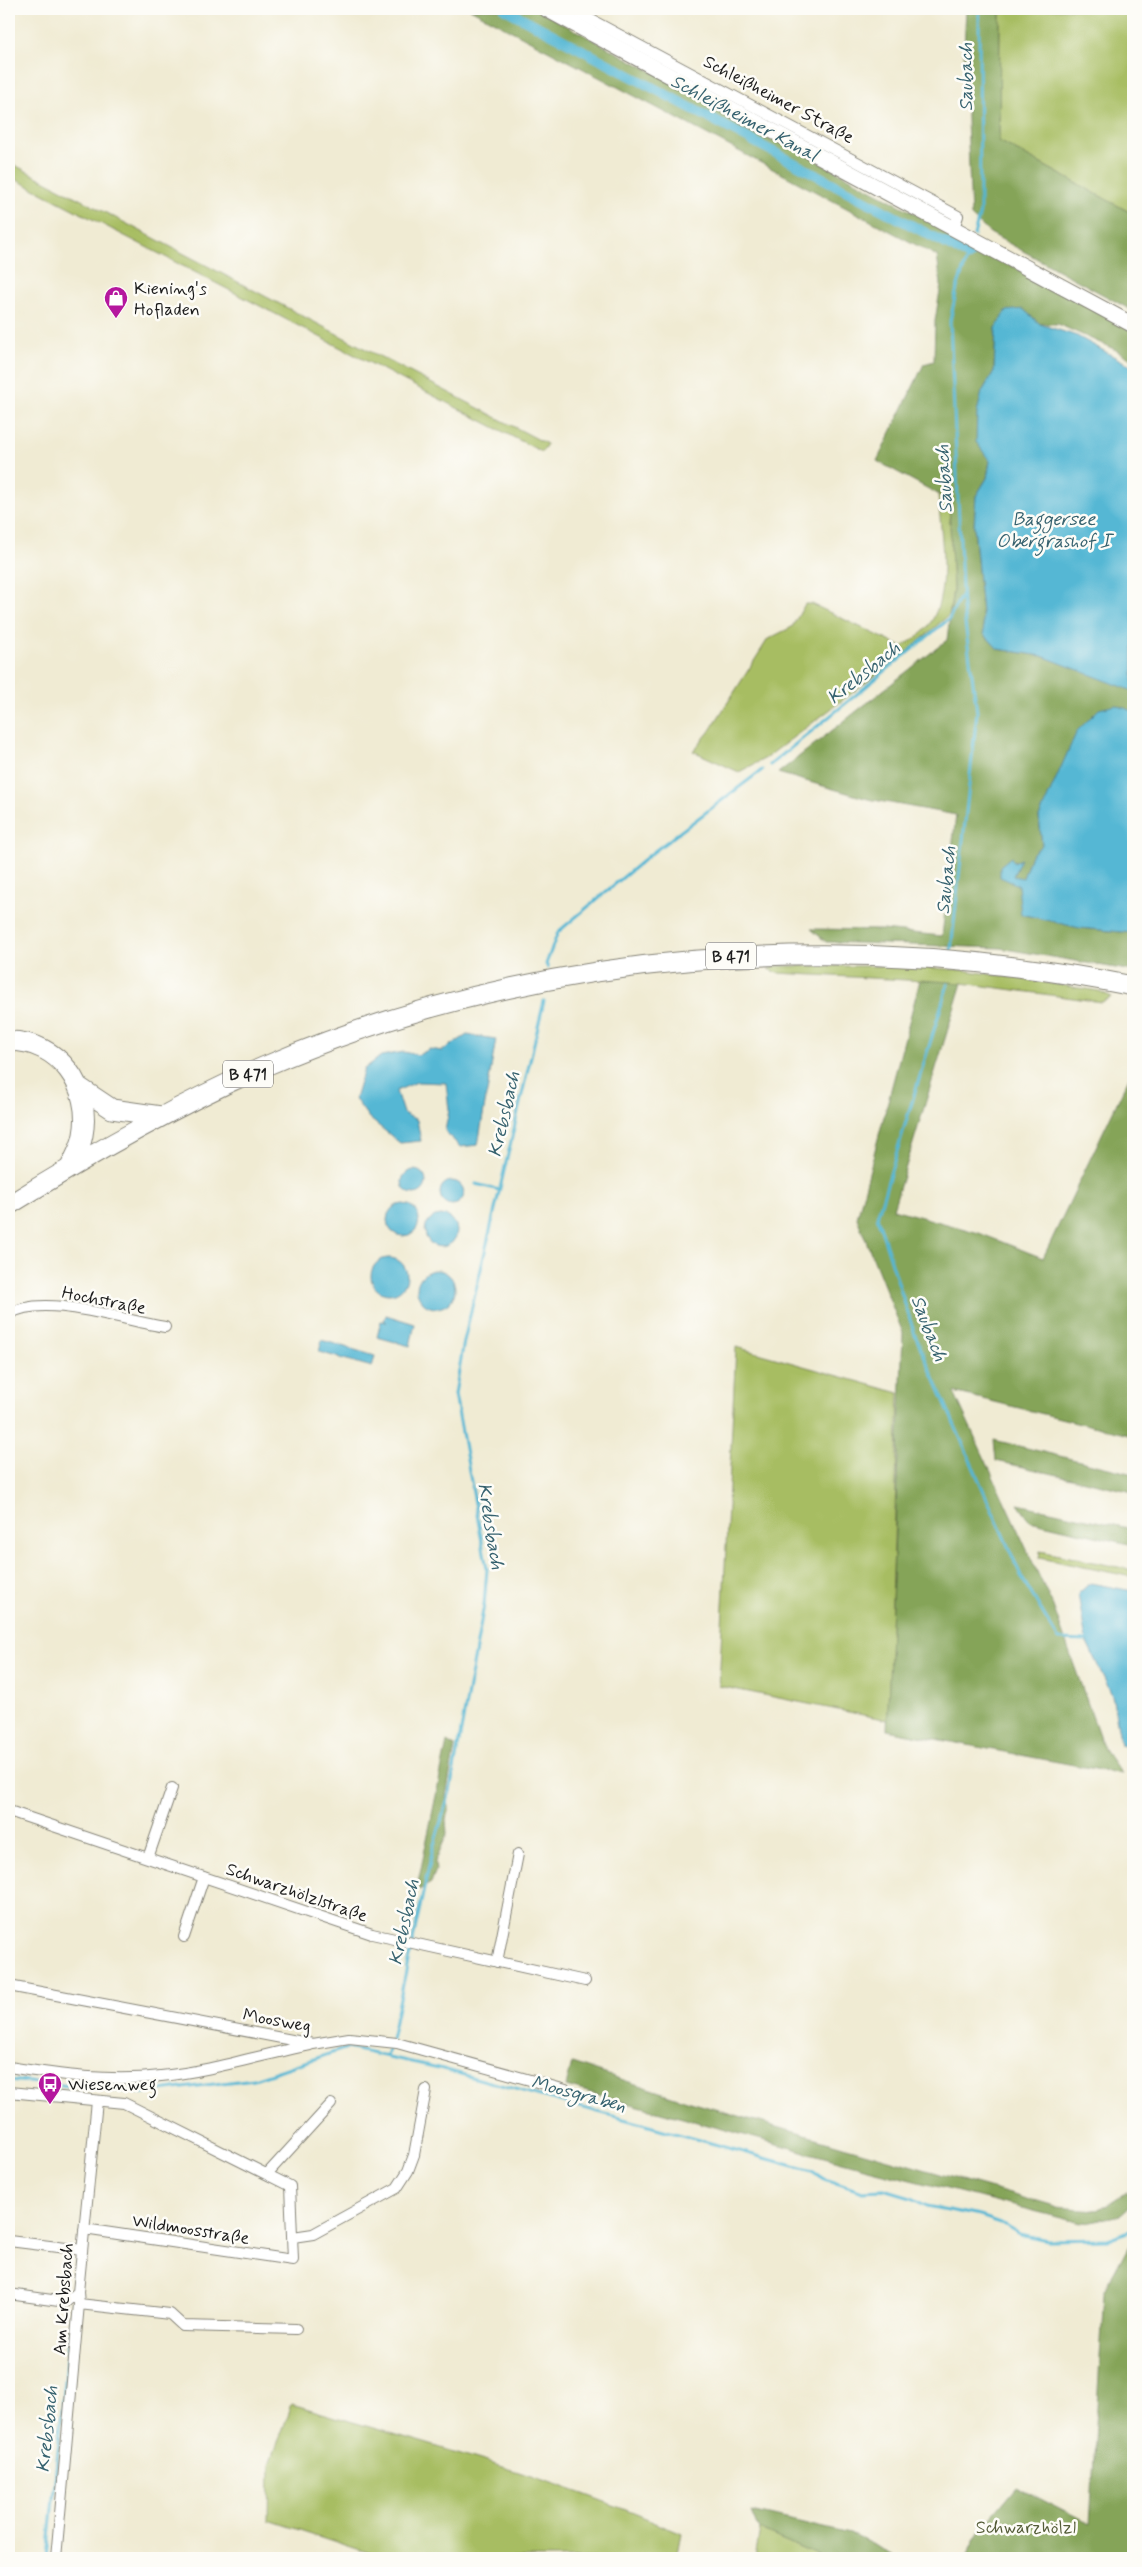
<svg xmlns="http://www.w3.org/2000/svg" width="1142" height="2567" font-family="Mynerve,sans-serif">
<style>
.green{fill:#a7bd62;stroke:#626c3f}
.forest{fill:#85a458;stroke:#50603a}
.water{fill:#55b7d4;stroke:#386a78}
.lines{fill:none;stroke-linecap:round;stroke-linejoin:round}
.stream{stroke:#55b7d4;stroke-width:3}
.canal{stroke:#55b7d4;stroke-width:10}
.street-casing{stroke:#868478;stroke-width:12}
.secondary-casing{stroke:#868478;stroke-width:17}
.highway-casing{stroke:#868478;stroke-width:21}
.street{stroke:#fff;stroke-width:10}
.secondary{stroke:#fff;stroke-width:15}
.highway{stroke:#fff;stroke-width:19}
.labels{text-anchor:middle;stroke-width:5;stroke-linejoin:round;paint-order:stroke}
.shield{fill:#fdfcf7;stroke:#605f5e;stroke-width:1}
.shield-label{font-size:16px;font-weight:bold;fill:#1c1c1c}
.street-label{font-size:18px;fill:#1c1c1c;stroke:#fdfcf7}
.poi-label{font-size:18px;fill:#1c1c1c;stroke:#fdfcf7;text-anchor:start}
.park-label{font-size:18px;fill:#545c38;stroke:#fdfcf7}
.water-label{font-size:19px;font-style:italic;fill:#36626f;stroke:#fdfcf7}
</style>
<rect width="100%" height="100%" fill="#fdfcf7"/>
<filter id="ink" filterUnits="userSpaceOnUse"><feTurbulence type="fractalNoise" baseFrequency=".02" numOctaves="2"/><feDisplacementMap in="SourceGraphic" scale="10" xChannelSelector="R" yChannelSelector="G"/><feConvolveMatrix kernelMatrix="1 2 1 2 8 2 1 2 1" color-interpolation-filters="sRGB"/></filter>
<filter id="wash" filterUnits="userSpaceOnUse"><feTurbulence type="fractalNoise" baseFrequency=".0096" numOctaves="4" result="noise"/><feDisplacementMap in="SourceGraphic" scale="20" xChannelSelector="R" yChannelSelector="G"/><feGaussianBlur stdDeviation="1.12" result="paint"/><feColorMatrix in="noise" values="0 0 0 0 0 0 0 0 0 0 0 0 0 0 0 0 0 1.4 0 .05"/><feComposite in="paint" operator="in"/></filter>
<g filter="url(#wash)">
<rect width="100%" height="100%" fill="#f0ebd3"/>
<!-- green -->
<path class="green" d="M1000,9h133v205l-134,-73z
M9,162l538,282 -5,8 -533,-276z
M938,493l11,7 4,89 -4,26 -40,35 -143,108 -27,14 -46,-21 16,-19 59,-93 24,-12 13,-23h7l90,43c7,-5 16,-10 22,-16 30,-30 16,-99 14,-138z
M776,966h125l62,4 136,21 13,6 -10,5 -140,-19 -185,-10 -9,-4z
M736,1347l163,46 -11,327 -169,-34z
M1040,1551l93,19v7l-94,-19z
M292,2404c129,39 266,74 389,129l-5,25h-291l-116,-38 1,-56z
M760,2530l64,28h-69z"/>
<!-- forest -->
<path class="forest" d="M470,9h66l597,322v29l-17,-10 -58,-26h-18l-17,-15 -27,19 -2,43 -12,21 2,60 6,9 -3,17 -11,18 -2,30 10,108 14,15 44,7 91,34v21l-17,-6 -77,112 3,28 -11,10 -8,24 -10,-3 7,-16 -20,6 18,19 61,43 54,5v38l-133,-23 -174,-6 -15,-13 72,1 59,6 14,-121 -88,-16 -90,-26 169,-133 6,-51 -4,-89 -72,-39 47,-97 10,-3 1,-40 6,-37 -4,-28z
M966,9h34l-1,132 134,73v97l-143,-78 -19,-17 -7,-168z
M920,980l42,3 -69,226 86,24 64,25 90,-189v367l-179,-44 99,214 51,143 18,25 -235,-44 16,-397 -46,-115z
M994,1440l139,34v18l-137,-31z
M1018,1504l115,25v16l-103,-24z
M447,1742l8,5 -9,49 3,14 -3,9 1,15 -12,28 1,8 -5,13 -12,7 -1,-7z
M572,2063l115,38 368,106 43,3 35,-22v16l-12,11 -40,8 -217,-55 -298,-82z
M1133,2237v321h-167l15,-28 36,-43 73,37 14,-233z
M752,2511l98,23 50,24h-76l-64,-28z"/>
<!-- water -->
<path class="water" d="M1023,309l17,15 37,12 56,31v324l-91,-35 -44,-7 -14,-15 -10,-108 2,-30 11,-18 3,-17 -14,-19 1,-30 5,-20 12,-21 2,-43 10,-17z
M1116,705l17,6v222l-54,-5 -58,-14 -3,-29 -18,-8v-11l11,-9 3,6 7,-4 -8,17 10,2 8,-23 11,-10 -3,-28 38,-86 22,-22z
M467,1035l29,4 -18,106 -18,2 -15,-16 4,-21 -3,-27 -29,-1 -21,9 7,22 14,7 4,21 -21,2 -31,-25 -14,-19 9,-30 17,-13 23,-4 14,3 12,-6 12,2z
M402 1182a12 12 0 1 1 24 0a12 12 0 1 1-24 0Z
M440 1193a12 12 0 1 1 24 0a12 12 0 1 1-24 0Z
M387 1220a16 16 0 1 1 32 0a16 16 0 1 1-32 0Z
M425 1231a16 16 0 1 1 32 0a16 16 0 1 1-32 0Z
M371 1276a18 18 0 1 1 36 0a18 18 0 1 1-36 0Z
M417 1289a19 19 0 1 1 38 0a19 19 0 1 1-38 0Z
M386,1315l29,9 -5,22 -33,-9 4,-16 6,1 -3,-1z
M322,1340l53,16 -3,11 -53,-15z
M1090,1583l43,8v158l-12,-4 -9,-50 -26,-54 -8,-47z"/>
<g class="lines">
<!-- stream -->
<path class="stream" d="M974,235l6,-23 -1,-203
M770,765l179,-146 13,-25
M951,950l26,-238 -14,-104 -13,-287 7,-33 15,-44
M548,968l-2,-4 12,-32 94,-79 110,-83
M948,984l-71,233 38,118 107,243 37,62 27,1
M476,1184l23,6
M391,2039l42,-191 17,-57 34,-186 3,-36 -32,-175 9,-53 80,-340
M387,2057l3,-12
M9,2080l134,13 111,-14 93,-31 92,20 373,103 12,8 36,12 24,-1 27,8 16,8 53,10 21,7 19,11 27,6 60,-1 26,-9
M47,2558l26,-256"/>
<!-- canal -->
<path class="canal" d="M505,9l464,247"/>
</g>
</g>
<g filter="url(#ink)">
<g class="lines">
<!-- street casing -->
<g class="street-casing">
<path id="street" d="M571,9l387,207 -4,12
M9,1314c35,-22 115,7 156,13
M9,1811l363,123 213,47
M148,1858l24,-70
M184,1937l20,-60
M497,1962l21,-108
M9,1986l304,58 36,-6 48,5 169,47
M9,2067c49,8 102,15 152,9 51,-5 99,-21 149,-31
M9,2092l115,11 166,83 3,74 -209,-31
M267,2174l64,-70
M293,2237l20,-3 84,-46 11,-17 6,-16 12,-65
M9,2241l73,9
M9,2294l57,8 12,-10
M79,2304l91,10 13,12 113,3
M56,2558l23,-254 -1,-12 19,-191"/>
</g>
<!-- secondary casing -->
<g class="secondary-casing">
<path id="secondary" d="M546,9l587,316"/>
</g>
<!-- highway casing -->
<g class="highway-casing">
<path id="highway" d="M9,1041c50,0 83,46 74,94 -2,12 -8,22 -13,32
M79,1087l33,22 49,7
M9,1205c82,-51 166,-99 254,-138 275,-118 579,-139 870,-81"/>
</g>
<!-- street -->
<use href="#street" class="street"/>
<!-- secondary -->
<use href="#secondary" class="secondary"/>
<!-- highway -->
<use href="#highway" class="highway"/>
</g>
</g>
<!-- icons -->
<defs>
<g id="shop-pin" transform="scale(1.25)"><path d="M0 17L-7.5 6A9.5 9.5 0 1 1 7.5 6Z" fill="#b5179e" stroke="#fdfcf7"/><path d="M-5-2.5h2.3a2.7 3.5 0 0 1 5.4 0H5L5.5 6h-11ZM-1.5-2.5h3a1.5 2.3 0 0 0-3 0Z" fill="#fff"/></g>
<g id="bus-pin" transform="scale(1.25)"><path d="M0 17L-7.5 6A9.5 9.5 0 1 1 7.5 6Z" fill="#b5179e" stroke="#fdfcf7"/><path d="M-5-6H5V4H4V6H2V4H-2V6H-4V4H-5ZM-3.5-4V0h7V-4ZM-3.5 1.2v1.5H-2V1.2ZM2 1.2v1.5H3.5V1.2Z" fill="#fff"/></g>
</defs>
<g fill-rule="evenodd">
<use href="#shop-pin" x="116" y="298"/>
<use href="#bus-pin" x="50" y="2084"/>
</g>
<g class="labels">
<!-- shield labels -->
<g class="shield">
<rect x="706" y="942.5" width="50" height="27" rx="4"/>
<rect x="223" y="1060.5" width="50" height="27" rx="4"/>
</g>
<g class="shield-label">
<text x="731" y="962">B 471</text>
<text x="248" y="1080">B 471</text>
</g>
<!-- street labels -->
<g class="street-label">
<text transform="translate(779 99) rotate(28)" y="6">Schleißheimer Straße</text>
<text transform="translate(104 1300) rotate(11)" y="6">Hochstraße</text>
<text transform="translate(297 1892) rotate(19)" y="6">Schwarzhölzlstraße</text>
<text transform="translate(277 2020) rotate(10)" y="6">Moosweg</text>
<text transform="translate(191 2229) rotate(9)" y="6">Wildmoosstraße</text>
<text transform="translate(63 2299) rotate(-86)" y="6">Am Krebsbach</text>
</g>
<!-- poi labels -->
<g class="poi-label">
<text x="134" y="294">Kiening's<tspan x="134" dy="21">Hofladen</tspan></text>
<text x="68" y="2090">Wiesenweg</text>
</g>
<!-- park labels -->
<g class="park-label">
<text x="1026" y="2533">Schwarzhölzl</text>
</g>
<!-- water labels -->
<g class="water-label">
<text transform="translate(965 77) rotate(-90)" y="7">Saubach</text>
<text transform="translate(745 117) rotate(28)" y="7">Schleißheimer Kanal</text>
<text transform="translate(943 479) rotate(-93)" y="7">Saubach</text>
<text x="1054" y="525">Baggersee<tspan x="1054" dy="22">Obergrashof I</tspan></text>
<text transform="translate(863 672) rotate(-39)" y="7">Krebsbach</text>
<text transform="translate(945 880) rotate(-84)" y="7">Saubach</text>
<text transform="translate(503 1114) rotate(-77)" y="7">Krebsbach</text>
<text transform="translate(930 1328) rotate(69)" y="7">Saubach</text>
<text transform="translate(492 1526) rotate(81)" y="7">Krebsbach</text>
<text transform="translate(403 1922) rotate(-78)" y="7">Krebsbach</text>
<text transform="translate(579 2093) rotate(15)" y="7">Moosgraben</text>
<text transform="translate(46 2429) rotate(-84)" y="7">Krebsbach</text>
</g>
</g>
<!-- margin -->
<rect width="1142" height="2567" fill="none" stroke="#fdfcf7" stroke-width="30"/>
</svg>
